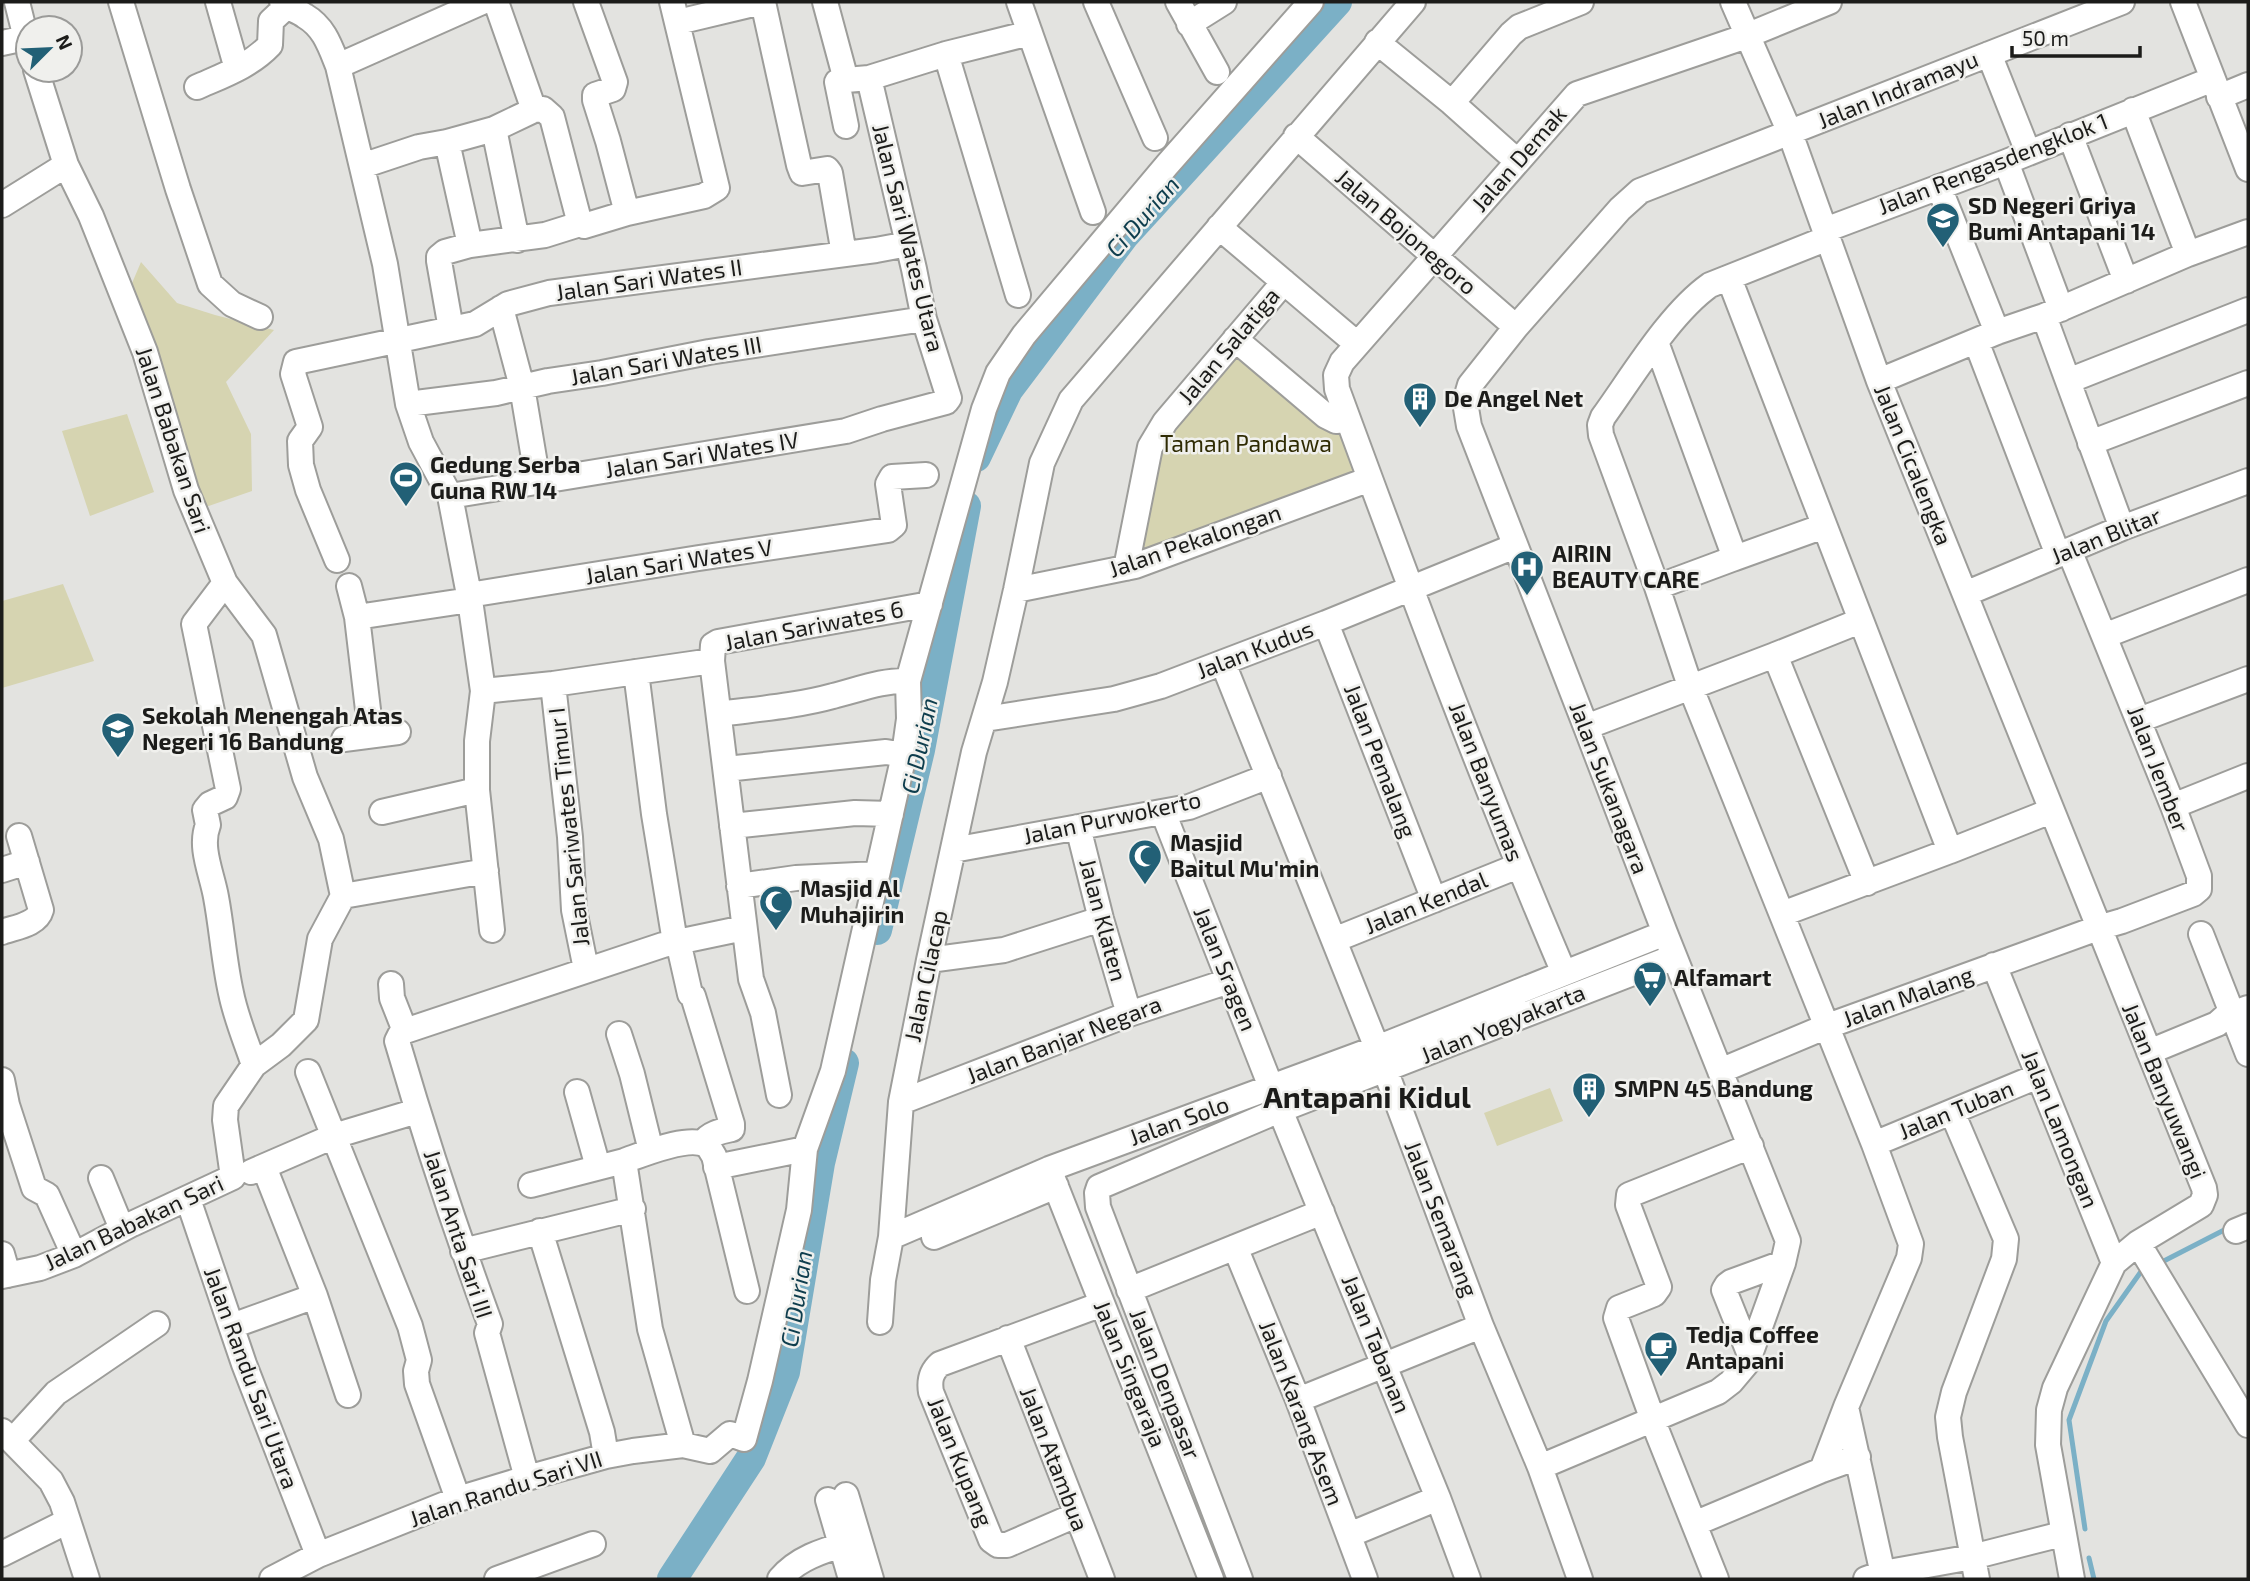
<svg xmlns="http://www.w3.org/2000/svg" width="2250" height="1581" font-family="'Exo 2',sans-serif">
<style>
.green{fill:#d6d4b1}
.lines{fill:none;stroke-linecap:round;stroke-linejoin:round}
.stream{stroke:#7bb0c6;stroke-width:5}
.river{stroke:#7bb0c6;stroke-width:30}
.minor-casing{stroke:#9d9d9a;stroke-width:28}
.minor{stroke:#fff;stroke-width:24}
.labels{text-anchor:middle;stroke-width:5;stroke-linejoin:round;paint-order:stroke}
.street-label{font-size:23px;fill:#1c1c1a;stroke:#f0f0ed}
.poi-label{font-size:23px;font-weight:bold;fill:#1c1c1a;stroke:#f0f0ed;text-anchor:start}
.park-label{font-size:23px;fill:#2f2b03;stroke:#f0f0ed}
.water-label{font-size:24px;font-style:italic;fill:#0e3d4d;stroke:#f0f0ed}
.district-label{font-size:30px;font-weight:bold;fill:#1c1c1a;stroke:#f0f0ed}
</style>
<rect width="100%" height="100%" fill="#e3e3e0"/>
<!-- green -->
<path class="green" d="M141,262l36,41 38,12 59,15 -48,52 25,52 1,57 -52,18 -76,-207z
M1240,351l103,76 18,46 -225,83 21,-105 15,-23z
M127,414l27,78 -64,24 -28,-85z
M63,584l31,77 -92,27v-87z
M1550,1088l13,33 -66,25 -13,-33z"/>
<g class="lines">
<!-- stream -->
<path class="stream" d="M2158,1264l72,-37
M2085,1529l-16,-109 37,-99 34,-48 6,-3
M2089,1558l5,21"/>
<!-- river -->
<path class="river" d="M976,457l32,-67 116,-154 213,-234
M877,930l43,-180 46,-244
M672,1579l79,-121 34,-86 35,-209 24,-100"/>
<!-- minor casing -->
<g class="minor-casing">
<path id="minor" d="M17,2l11,44
M121,2l57,187 32,95 22,20 28,13
M218,2l19,67
M282,2c6,7 15,8 23,14 19,11 25,30 33,50l47,198 23,140 13,38 29,54 20,104 13,91 70,-7 159,-23
M496,2l38,108 9,-1 9,8 28,107
M586,2l29,80 -2,7 -18,6v5l13,41 19,72
M763,2l36,163 3,8 25,-4 3,4 14,81
M825,2l21,78 23,-2 77,-24 84,-21
M1019,2l74,210
M1096,2l59,136
M1178,2l39,70
M1733,2l57,131 89,248 325,807 1,7 -4,10 -63,38 -24,20 -59,125 -6,22 -1,35 24,134
M2183,2l65,167
M678,22l84,-20
M1189,24l35,-22
M1377,42l75,61 65,58
M2,43l23,-5
M946,54l72,241
M1989,54l39,98
M338,66l144,-64
M869,78l45,191 10,50 25,79
M846,80l-9,2 9,44
M197,87c27,-12 53,-21 73,-42l1,-24 15,-14
M2219,97l29,-12
M1452,103l59,-69 8,-7 62,-25
M2133,110l55,144
M494,129l23,111
M2070,135l56,146
M1296,136l220,191
M447,142l23,103
M2006,162l55,147
M362,166l57,-19 28,-5 47,-13 40,-19
M1939,187l58,145
M2,205l64,-40
M1219,227l138,117
M1825,230l181,-68 207,-83
M1729,278l221,573 -168,63
M501,308l21,79 16,95
M2044,316l78,212
M451,329l-12,-68v-4l6,-5 25,-7 75,-10 35,-11 4,2 43,-13 77,-17 13,-8 -45,-186
M1235,339l91,77 10,5 12,-1
M1976,341l82,214
M1656,342l79,216 89,-32
M1879,381l118,-49 47,-16 144,-62 60,-22
M2068,381l180,-71
M408,404l88,-11 52,-12 54,-8 107,-21 215,-33
M2090,443l158,-60
M450,496l396,-65 36,-12 64,-17 3,-4
M337,560l-29,-70 -7,-25 -1,-24 10,-14 -17,-53 3,-12 179,-38 33,-20 41,-11 327,-43 32,-6
M1126,568l24,-121 15,-25 119,-140
M225,583l-31,41 34,165 -3,8 -15,7 -5,6 3,15c-9,22 4,49 8,72 6,32 8,65 15,96 5,25 15,48 23,72
M349,586l8,31 14,118
M1657,587l78,-29
M1016,590l119,-24 235,-87
M1965,594l157,-66 126,-47
M469,595l230,-37 189,-28 6,-5 -6,-41 4,-7 34,-2
M357,617l113,-17
M1860,621l-85,34 92,228
M1326,623l108,277
M2104,636l144,-56
M1223,663l154,385 104,278 59,141 40,112
M636,672l18,142 21,128
M553,684l17,153 4,73 12,59
M483,691l-6,50v49l15,140
M719,714c38,-5 78,-8 114,-18 25,-6 49,-16 75,-15
M985,719l129,-20 47,-13 165,-63 189,-77
M2139,720l109,-41
M1586,727l189,-72
M344,739l54,-7
M726,769l160,-17 18,3
M2173,806l75,-30
M382,812l95,-22
M1163,812l108,275
M732,826l123,-13 36,1
M1078,827l23,92 28,95
M953,850l236,-43 80,-31
M1950,851l101,-40
M2,870l25,-8
M739,886l57,-8 81,-4
M343,896l143,-25
M2,932c13,-5 35,-7 39,-22l-22,-74
M2201,934l47,120
M1334,940l184,-74
M678,941l12,53 3,2 39,128v5c-10,2 -23,4 -29,14
M929,960l75,-10 97,-31
M1994,965l120,298
M1564,973c-82,-192 -155,-388 -227,-584l-1,-14 6,-13 235,-268 164,-56 88,-36
M391,984l1,14 13,33
M619,1034l13,40 19,77
M2149,1052l68,-28 9,-8 22,-8
M1720,1071l105,-44 273,-99 24,-7 71,-27 6,-5v-13l-26,-70 -104,-256
M308,1072l102,254 9,34 -3,11 1,13 41,115
M2,1080l5,25 27,83 13,7 27,60
M577,1092l21,75
M779,1095l-16,-82 -12,-34 -39,-318 1,-16 5,-3 212,-38
M901,1102l228,-88 100,-33
M1280,1110l158,388 30,81
M1952,1112l54,127 -2,20 -50,133 -6,25 2,20 27,142
M1874,1144l164,-68
M264,1167l51,129 33,99
M716,1167l89,-18
M1049,1169l162,410
M251,1172l83,-36 83,-25
M101,1178l21,51
M531,1185l93,-24
M188,1199l56,165 74,191
M540,1231l62,201 4,24
M2236,1231l12,-5
M891,1237l158,-68 328,-121 288,-115
M934,1237l122,-51
M2138,1243l110,182
M1235,1247l63,153 67,179
M463,1251l170,-42
M2,1254l6,21
M2,1276l38,-8 34,-13 58,-31 101,-47 -8,-57 1,-14 28,-41 27,-20 25,-25 14,-81 23,-43 -12,-57 -26,-62 -41,-142 -39,-52 -39,-93 -41,-138 -54,-136 -25,-51 -30,-95
M1129,1290l193,-78
M880,1322l3,-42 8,-43 10,-135 28,-142 45,-208 21,-70 21,-92 26,-127 29,-63 342,-398
M232,1326l83,-30
M1008,1338l94,241
M1750,1355l-26,-65 3,-5 4,-3 52,-19
M1298,1400l183,-74
M1846,1407l38,172
M2,1431l49,50 11,21 25,77
M12,1441l44,-48 101,-69
M683,1445l-33,-116 -26,-168c20,-7 66,-27 84,-15l6,10 33,135
M1540,1467l178,-75 13,-10 16,-19 36,-100 5,-22 -123,-308 -79,-206 -117,-301 -4,-24 5,-17 46,-58 104,-118 20,-18 482,-189
M1822,1470l24,-63 63,-149 2,-14 -37,-100 -184,-458 -33,-99 -56,-152 -1,-10 3,-8c29,-40 67,-104 107,-132l118,-47
M527,1478l-40,-145 3,-9c-34,-93 -65,-187 -93,-283l3,-6 5,-4 258,-86 81,-17
M846,1495l25,84
M828,1500l23,79
M1076,1515l-69,30h-9l-7,-5 -60,-148c-2,-12 0,-20 9,-28l162,-60
M1694,1524l128,-54 36,-13
M1349,1535l89,-37
M2,1554l66,-33
M272,1579l46,-24 140,-56 69,-21 79,-22 27,-5 50,-6 27,6 20,-17 14,5 16,-58 39,-171 6,-61 28,-78 71,-316 5,-36 -1,-38 76,-272 14,-36 26,-38 143,-170 144,-163
M497,1579l96,-35
M780,1579c20,-24 50,-30 79,-39
M1240,1579l-142,-372 -1,-14 2,-6 181,-77 394,-153
M1716,1579l-58,-145 -42,-116 3,-10 35,-14 5,-7 -31,-82 1,-10 122,-49
M1866,1579l17,-6 89,-16 90,-23"/>
</g>
<!-- minor -->
<use href="#minor" class="minor"/>
</g>
<!-- icons -->
<defs>
<g id="school-pin" transform="scale(1.75)"><path d="M0 17L-7.5 6A9.5 9.5 0 1 1 7.5 6Z" fill="#226076" stroke="#f0f0ed"/><path d="M0-5L7-2L0 1L-7-2ZM-4 1L0 2.5L4 1V4Q0 6-4 4Z" fill="#fff"/></g>
<g id="building-pin" transform="scale(1.75)"><path d="M0 17L-7.5 6A9.5 9.5 0 1 1 7.5 6Z" fill="#226076" stroke="#f0f0ed"/><path d="M-4-6H4V6H1V3H-1V6H-4ZM-2.5-4.3h1.7v1.8h-1.7ZM.8-4.3h1.7v1.8H.8ZM-2.5-1h1.7V.8h-1.7ZM.8-1h1.7V.8H.8Z" fill="#fff"/></g>
<g id="stadium-pin" transform="scale(1.75)"><path d="M0 17L-7.5 6A9.5 9.5 0 1 1 7.5 6Z" fill="#226076" stroke="#f0f0ed"/><path d="M0-5a6.5 5 0 1 0 0 10a6.5 5 0 1 0 0-10ZM-3.5-1.8h7v3.6h-7Z" fill="#fff"/></g>
<g id="hospital-pin" transform="scale(1.75)"><path d="M0 17L-7.5 6A9.5 9.5 0 1 1 7.5 6Z" fill="#226076" stroke="#f0f0ed"/><path d="M-5-5h3v3.5h4V-5h3V5h-3V1.5h-4V5h-3Z" fill="#fff"/></g>
<g id="mosque-pin" transform="scale(1.75)"><path d="M0 17L-7.5 6A9.5 9.5 0 1 1 7.5 6Z" fill="#226076" stroke="#f0f0ed"/><path d="M3.5-4.9A6 6 0 1 0 3.5 4.9A5 5 0 1 1 3.5-4.9Z" fill="#fff"/></g>
<g id="supermarket-pin" transform="scale(1.75)"><path d="M0 17L-7.5 6A9.5 9.5 0 1 1 7.5 6Z" fill="#226076" stroke="#f0f0ed"/><path d="M-6-5.5h2.5l.6 2H6L4.5 2H-2.5L-4.4-4H-6ZM-1.5 3.2a1.3 1.3 0 1 0 .1 0ZM3 3.2a1.3 1.3 0 1 0 .1 0Z" fill="#fff"/></g>
<g id="cafe-pin" transform="scale(1.75)"><path d="M0 17L-7.5 6A9.5 9.5 0 1 1 7.5 6Z" fill="#226076" stroke="#f0f0ed"/><path d="M-5.5-4.5H6V0H3Q3 3.5 0 3.5H-2.5Q-5.5 3.5-5.5 0ZM3-3.2v2h1.7v-2ZM-6 4.5H4V6H-6Z" fill="#fff"/></g>
</defs>
<g fill-rule="evenodd">
<use href="#school-pin" x="1943" y="219"/>
<use href="#building-pin" x="1420" y="399"/>
<use href="#stadium-pin" x="406" y="478"/>
<use href="#hospital-pin" x="1527" y="567"/>
<use href="#school-pin" x="118" y="729"/>
<use href="#mosque-pin" x="1145" y="856"/>
<use href="#mosque-pin" x="776" y="902"/>
<use href="#supermarket-pin" x="1650" y="978"/>
<use href="#building-pin" x="1589" y="1089"/>
<use href="#cafe-pin" x="1661" y="1348"/>
</g>
<g class="labels">
<!-- street labels -->
<g class="street-label">
<text transform="translate(1898 90) rotate(-22)" y="8">Jalan Indramayu</text>
<text transform="translate(1519 159) rotate(-49)" y="8">Jalan Demak</text>
<text transform="translate(1993 164) rotate(-21)" y="8">Jalan Rengasdengklok 1</text>
<text transform="translate(1406 232) rotate(41)" y="8">Jalan Bojonegoro</text>
<text transform="translate(908 238) rotate(76)" y="8">Jalan Sari Wates Utara</text>
<text transform="translate(649 280) rotate(-8)" y="8">Jalan Sari Wates II</text>
<text transform="translate(1229 346) rotate(-50)" y="8">Jalan Salatiga</text>
<text transform="translate(666 361) rotate(-10)" y="8">Jalan Sari Wates III</text>
<text transform="translate(173 440) rotate(72)" y="8">Jalan Babakan Sari</text>
<text transform="translate(702 455) rotate(-9)" y="8">Jalan Sari Wates IV</text>
<text transform="translate(1913 465) rotate(68)" y="8">Jalan Cicalengka</text>
<text transform="translate(2106 536) rotate(-22)" y="8">Jalan Blitar</text>
<text transform="translate(1195 541) rotate(-19)" y="8">Jalan Pekalongan</text>
<text transform="translate(679 562) rotate(-9)" y="8">Jalan Sari Wates V</text>
<text transform="translate(814 626) rotate(-11)" y="8">Jalan Sariwates 6</text>
<text transform="translate(1255 650) rotate(-21)" y="8">Jalan Kudus</text>
<text transform="translate(1380 761) rotate(69)" y="8">Jalan Pemalang</text>
<text transform="translate(2158 769) rotate(69)" y="8">Jalan Jember</text>
<text transform="translate(1486 782) rotate(69)" y="8">Jalan Banyumas</text>
<text transform="translate(1609 788) rotate(69)" y="8">Jalan Sukanagara</text>
<text transform="translate(1112 818) rotate(-12)" y="8">Jalan Purwokerto</text>
<text transform="translate(569 827) rotate(-96)" y="8">Jalan Sariwates Timur I</text>
<text transform="translate(1426 903) rotate(-22)" y="8">Jalan Kendal</text>
<text transform="translate(1103 920) rotate(75)" y="8">Jalan Klaten</text>
<text transform="translate(1225 969) rotate(68)" y="8">Jalan Sragen</text>
<text transform="translate(926 976) rotate(-78)" y="8">Jalan Cilacap</text>
<text transform="translate(1908 997) rotate(-20)" y="8">Jalan Malang</text>
<text transform="translate(1503 1024) rotate(-22)" y="8">Jalan Yogyakarta</text>
<text transform="translate(1064 1040) rotate(-21)" y="8">Jalan Banjar Negara</text>
<text transform="translate(2164 1091) rotate(68)" y="8">Jalan Banyuwangi</text>
<text transform="translate(1956 1110) rotate(-22)" y="8">Jalan Tuban</text>
<text transform="translate(1179 1121) rotate(-20)" y="8">Jalan Solo</text>
<text transform="translate(2060 1129) rotate(68)" y="8">Jalan Lamongan</text>
<text transform="translate(1441 1219) rotate(69)" y="8">Jalan Semarang</text>
<text transform="translate(134 1223) rotate(-25)" y="8">Jalan Babakan Sari</text>
<text transform="translate(458 1234) rotate(72)" y="8">Jalan Anta Sari III</text>
<text transform="translate(1376 1344) rotate(68)" y="8">Jalan Tabanan</text>
<text transform="translate(1130 1374) rotate(68)" y="8">Jalan Singaraja</text>
<text transform="translate(251 1378) rotate(70)" y="8">Jalan Randu Sari Utara</text>
<text transform="translate(1165 1384) rotate(69)" y="8">Jalan Denpasar</text>
<text transform="translate(1301 1413) rotate(69)" y="8">Jalan Karang Asem</text>
<text transform="translate(1054 1459) rotate(69)" y="8">Jalan Atambua</text>
<text transform="translate(960 1462) rotate(68)" y="8">Jalan Kupang</text>
<text transform="translate(506 1489) rotate(-18)" y="8">Jalan Randu Sari VII</text>
</g>
<!-- poi labels -->
<g class="poi-label">
<text x="1968" y="214">SD Negeri Griya<tspan x="1968" dy="26">Bumi Antapani 14</tspan></text>
<text x="1444" y="407">De Angel Net</text>
<text x="430" y="473">Gedung Serba<tspan x="430" dy="26">Guna RW 14</tspan></text>
<text x="1552" y="562">AIRIN<tspan x="1552" dy="26">BEAUTY CARE</tspan></text>
<text x="142" y="724">Sekolah Menengah Atas<tspan x="142" dy="26">Negeri 16 Bandung</tspan></text>
<text x="1170" y="851">Masjid<tspan x="1170" dy="26">Baitul Mu'min</tspan></text>
<text x="800" y="897">Masjid Al<tspan x="800" dy="26">Muhajirin</tspan></text>
<text x="1674" y="986">Alfamart</text>
<text x="1614" y="1097">SMPN 45 Bandung</text>
<text x="1686" y="1343">Tedja Coffee<tspan x="1686" dy="26">Antapani</tspan></text>
</g>
<!-- park labels -->
<g class="park-label">
<text x="1246" y="452">Taman Pandawa</text>
</g>
<!-- water labels -->
<g class="water-label">
<text transform="translate(1143 217) rotate(-49)" y="8">Ci Durian</text>
<text transform="translate(920 746) rotate(-78)" y="8">Ci Durian</text>
<text transform="translate(797 1299) rotate(-81)" y="8">Ci Durian</text>
</g>
<!-- district labels -->
<g class="district-label">
<text x="1367" y="1108">Antapani Kidul</text>
</g>
</g>
<!-- border -->
<rect width="2250" height="1581" fill="none" stroke="#1c1c1a" stroke-width="7"/>
<!-- north arrow -->
<g transform="translate(49 49) rotate(66)"><circle r="33" fill="#f0f0ed" stroke="#9b9b99" stroke-width="2"/>
<path d="M0-5L12 26L0 18L-12 26Z" fill="#226076"/>
<text y="-10" font-size="19" font-weight="bold" text-anchor="middle" fill="#1c1c1a">N</text>
</g>
<!-- scale -->
<path d="M2012 46v10h128v-10" fill="none" stroke="#1c1c1a" stroke-width="3.5"/>
<text x="2022" y="46" font-size="21" fill="#1c1c1a" stroke="#f0f0ed" stroke-width="5" paint-order="stroke">50 m</text>
</svg>
